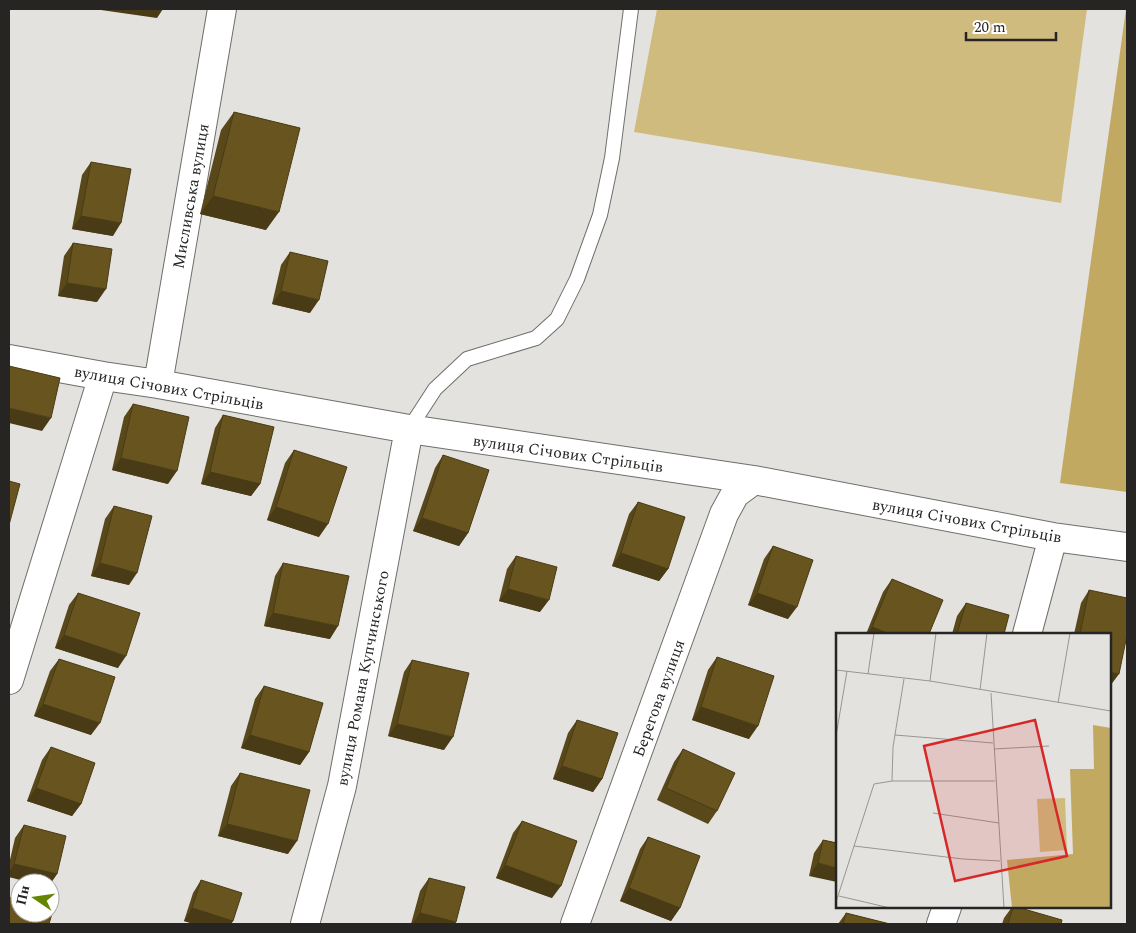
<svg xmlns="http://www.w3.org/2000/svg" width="1136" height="933" font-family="Spectral,serif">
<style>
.green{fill:#d0bb7f}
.forest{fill:#c2a962}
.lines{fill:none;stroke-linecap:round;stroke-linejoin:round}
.lane-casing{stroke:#706e6b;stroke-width:16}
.street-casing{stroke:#706e6b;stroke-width:30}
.lane{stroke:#fff;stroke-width:14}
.street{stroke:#fff;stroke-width:28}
.wall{fill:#59481a}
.shaded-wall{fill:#483b15}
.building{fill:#67541e;stroke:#483b15}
.labels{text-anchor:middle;stroke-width:5;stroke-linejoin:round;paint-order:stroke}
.street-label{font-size:16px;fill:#262524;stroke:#fff}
.inset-road{fill:none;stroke:#989694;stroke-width:1}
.view{fill:#d62828;fill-opacity:0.15;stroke:#d62828;stroke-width:2.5}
.inset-edge{fill:none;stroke:#262524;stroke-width:2.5}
</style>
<rect width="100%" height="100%" fill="#e4e2de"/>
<!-- green -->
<path class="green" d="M657,9h430l-26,194 -427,-71z"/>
<!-- forest -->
<path class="forest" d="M1126,9h1v483l-67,-9z"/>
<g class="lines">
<!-- lane casing -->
<g class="lane-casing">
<path id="lane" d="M409,429l26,-40 32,-30 69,-21 21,-19 20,-40 23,-64 12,-57 19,-149"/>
</g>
<!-- street casing -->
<g class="street-casing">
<path id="street" d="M9,359l94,17 55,8 251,45 345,51 299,57 74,10
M158,384l64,-375
M1027,634l26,-97
M9,680l94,-304
M305,924l37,-138 67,-357
M575,924l149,-410 11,-20 19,-14
M941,924l6,-17"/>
</g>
<!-- lane -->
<use href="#lane" class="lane"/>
<!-- street -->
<use href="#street" class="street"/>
</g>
<!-- wall -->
<path class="wall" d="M234,112l32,118 -66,-16 21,-84z
M91,162l22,74 -41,-7 10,-54z
M73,243l24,59 -39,-6 6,-40z
M290,252l20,61 -38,-9 9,-39z
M133,404l35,80 -56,-14 12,-53z
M223,415l37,69 -9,12 -50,-12 14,-56z
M294,450l25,87 -52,-17 18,-57z
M443,455l25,78 -9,13 -46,-15 22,-63z
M638,502l30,67 -9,12 -47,-15 17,-52z
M114,506l15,79 -38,-9 14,-57z
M773,546l15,73 -40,-14 16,-46z
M516,556l24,56 -41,-11 8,-32z
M283,563l47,76 -66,-13 11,-50z
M892,579l37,55h-63l17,-42z
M1089,590l21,44h-36l7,-31z
M78,593l40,75 -63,-20 14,-43z
M966,603l38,31h-52l5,-18z
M717,657l32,82 -57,-19 16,-50z
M59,659l32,76 -57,-19 16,-45z
M412,660l32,90 -56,-14 16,-64z
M264,686l45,66 -9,13 -59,-17 14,-49z
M577,720l25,59 -9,13 -40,-13 15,-46z
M51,747l30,57 -9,12 -45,-15 15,-41z
M683,749l34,62 -9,13 -51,-24 17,-38z
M240,773l48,81 -70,-18 13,-50z
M522,821l30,77 -56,-20 17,-45z
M24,825l33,49 -7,10v-1l-41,-6v-13l6,-26z
M648,837l32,71 -9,13 -51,-20 20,-52z
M823,840l14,3 -28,33 5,-23z
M429,878l27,44 -2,2h-43l9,-33z
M201,880l32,41 -2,3h-37l-10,-3 9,-28z
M1012,907h5l44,17h-59l2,-6z
M846,913l44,11h-52z"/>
<!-- shaded-wall -->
<path class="shaded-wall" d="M101,9h62l-6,9 -56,-8z
M213,196l66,16 -13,18 -66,-16z
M81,216l40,7 -8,13 -41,-7z
M67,283l39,6 -9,13 -39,-6z
M281,291l38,9 -9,13 -38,-9z
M9,408l42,10 -9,13 -33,-8z
M121,458l56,13 -9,13 -56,-14z
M210,472l50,12 -9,12 -50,-12z
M276,507l52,17 -9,13 -52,-17z
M422,518l46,15 -9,13 -46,-15z
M621,553l47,16 -9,12 -47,-15z
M100,563l37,10 -8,12 -38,-9z
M508,589l41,11 -9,12 -41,-11z
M757,593l40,14 -9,12 -40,-14z
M273,613l65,13 -8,13 -66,-13z
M872,627l18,7h-23z
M64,635l62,21 -8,12 -63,-20z
M1110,672l9,2 -9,12z
M43,704l57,19 -9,12 -57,-19z
M701,707l57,19 -9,13 -57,-19z
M397,724l56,13 -9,13 -56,-14z
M250,735l59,17 -9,13 -59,-17z
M562,766l40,13 -9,13 -40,-13z
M36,788l45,16 -9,12 -45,-15z
M227,824l70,17 -9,13 -70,-18z
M818,863l19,5v14l-28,-6z
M14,864l43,10 -7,10v-1h-19l-22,-6v-5z
M505,865l56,21 -9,12 -56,-20z
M629,888l51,20 -9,13 -51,-20z
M192,908l41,13 -2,3h-37l-10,-3z
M420,913l36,9 -2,2h-42z"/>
<!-- building -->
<path class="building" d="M234,112l66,16 -21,84 -66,-16z
M91,162l40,7 -10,54 -40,-7z
M73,243l39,6 -6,40 -39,-6z
M290,252l38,9 -9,39 -38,-9z
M9,366l51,12 -9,40 -42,-10z
M133,404l56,13 -12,54 -56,-13z
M223,415l51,12 -14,57 -50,-12z
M294,450l53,17 -19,57 -52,-17z
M443,455l46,15 -21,63 -46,-15z
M9,481l11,3 -11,41z
M638,502l47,15 -17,52 -47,-16z
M114,506l38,10 -15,57 -37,-10z
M773,546l40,14 -16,47 -40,-14z
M516,556l41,11 -8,33 -41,-11z
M283,563l66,13 -11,50 -65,-13z
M892,579l51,21 -14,34h-39l-18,-7z
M1089,590l38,8v37l-8,39 -9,-2v-38h-30z
M78,593l62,20 -14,43 -62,-21z
M966,603l43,12 -5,19h-47z
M717,657l57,19 -16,50 -57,-19z
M59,659l56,18 -15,46 -57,-19z
M412,660l57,13 -16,64 -56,-13z
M264,686l59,17 -14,49 -59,-17z
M577,720l41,13 -16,46 -40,-13z
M51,747l44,16 -14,41 -45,-16z
M683,749l52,24 -18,38 -51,-23z
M240,773l70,17 -13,51 -70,-17z
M522,821l55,20 -16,45 -56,-21z
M24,825l42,11 -9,38 -43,-10z
M648,837l52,19 -20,52 -51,-20z
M823,840l14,3v25l-19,-5z
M429,878l36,9 -9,35 -36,-9z
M201,880l41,13 -9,28 -41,-13z
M9,897l11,3v13h30v-4l3,1 -4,14h-40z
M1013,907h4l45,13 -1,4h-53z
M846,913l44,11h-47z"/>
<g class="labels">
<!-- street labels -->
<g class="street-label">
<text transform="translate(190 196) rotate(-80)" y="6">Мисливська вулиця</text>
<text transform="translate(169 387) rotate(10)" y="6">вулиця Січових Стрільців</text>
<text transform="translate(568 453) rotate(8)" y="6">вулиця Січових Стрільців</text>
<text transform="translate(967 520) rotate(10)" y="6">вулиця Січових Стрільців</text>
<text transform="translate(362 678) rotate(-79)" y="6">вулиця Романа Купчинського</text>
<text transform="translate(658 698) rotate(-70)" y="6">Берегова вулиця</text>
</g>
</g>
<!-- overview -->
<g transform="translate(836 633)">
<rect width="275" height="275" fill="#e4e2de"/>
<path d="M229,165l2,52 -27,2 -3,-53z" fill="#d0bb7f"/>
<path d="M257,92l18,3v180h-99l-5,-48 66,-6 -3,-85h24z" fill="#c2a962"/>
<path class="inset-road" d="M0,37l94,11 181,30M32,41l6,-41M94,48l6,-48M144,57l7,-57M155,60l13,215M222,70l12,-70M59,102l98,8M0,103l11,-65M158,116l55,-3M56,148l1,-34 11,-68M97,180l66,10M18,213l109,13 37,2M3,263l51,12M0,269l38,-118 18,-3h103"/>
<path class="view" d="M199,87l32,136 -112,25 -31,-135z"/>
<rect width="275" height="275" class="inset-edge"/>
</g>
<!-- border -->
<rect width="1136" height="933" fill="none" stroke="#262524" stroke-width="20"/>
<!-- north arrow -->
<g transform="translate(35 898) rotate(283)"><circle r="24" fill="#ffffff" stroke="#a8a8a7"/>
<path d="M0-4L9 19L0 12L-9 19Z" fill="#648602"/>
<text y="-8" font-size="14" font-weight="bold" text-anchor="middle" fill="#262524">Пн</text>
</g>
<!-- scale -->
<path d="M966 32v8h90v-8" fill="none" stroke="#262524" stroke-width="2.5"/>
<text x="974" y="32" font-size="15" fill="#262524" stroke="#ffffff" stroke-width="4" paint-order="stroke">20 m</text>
</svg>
